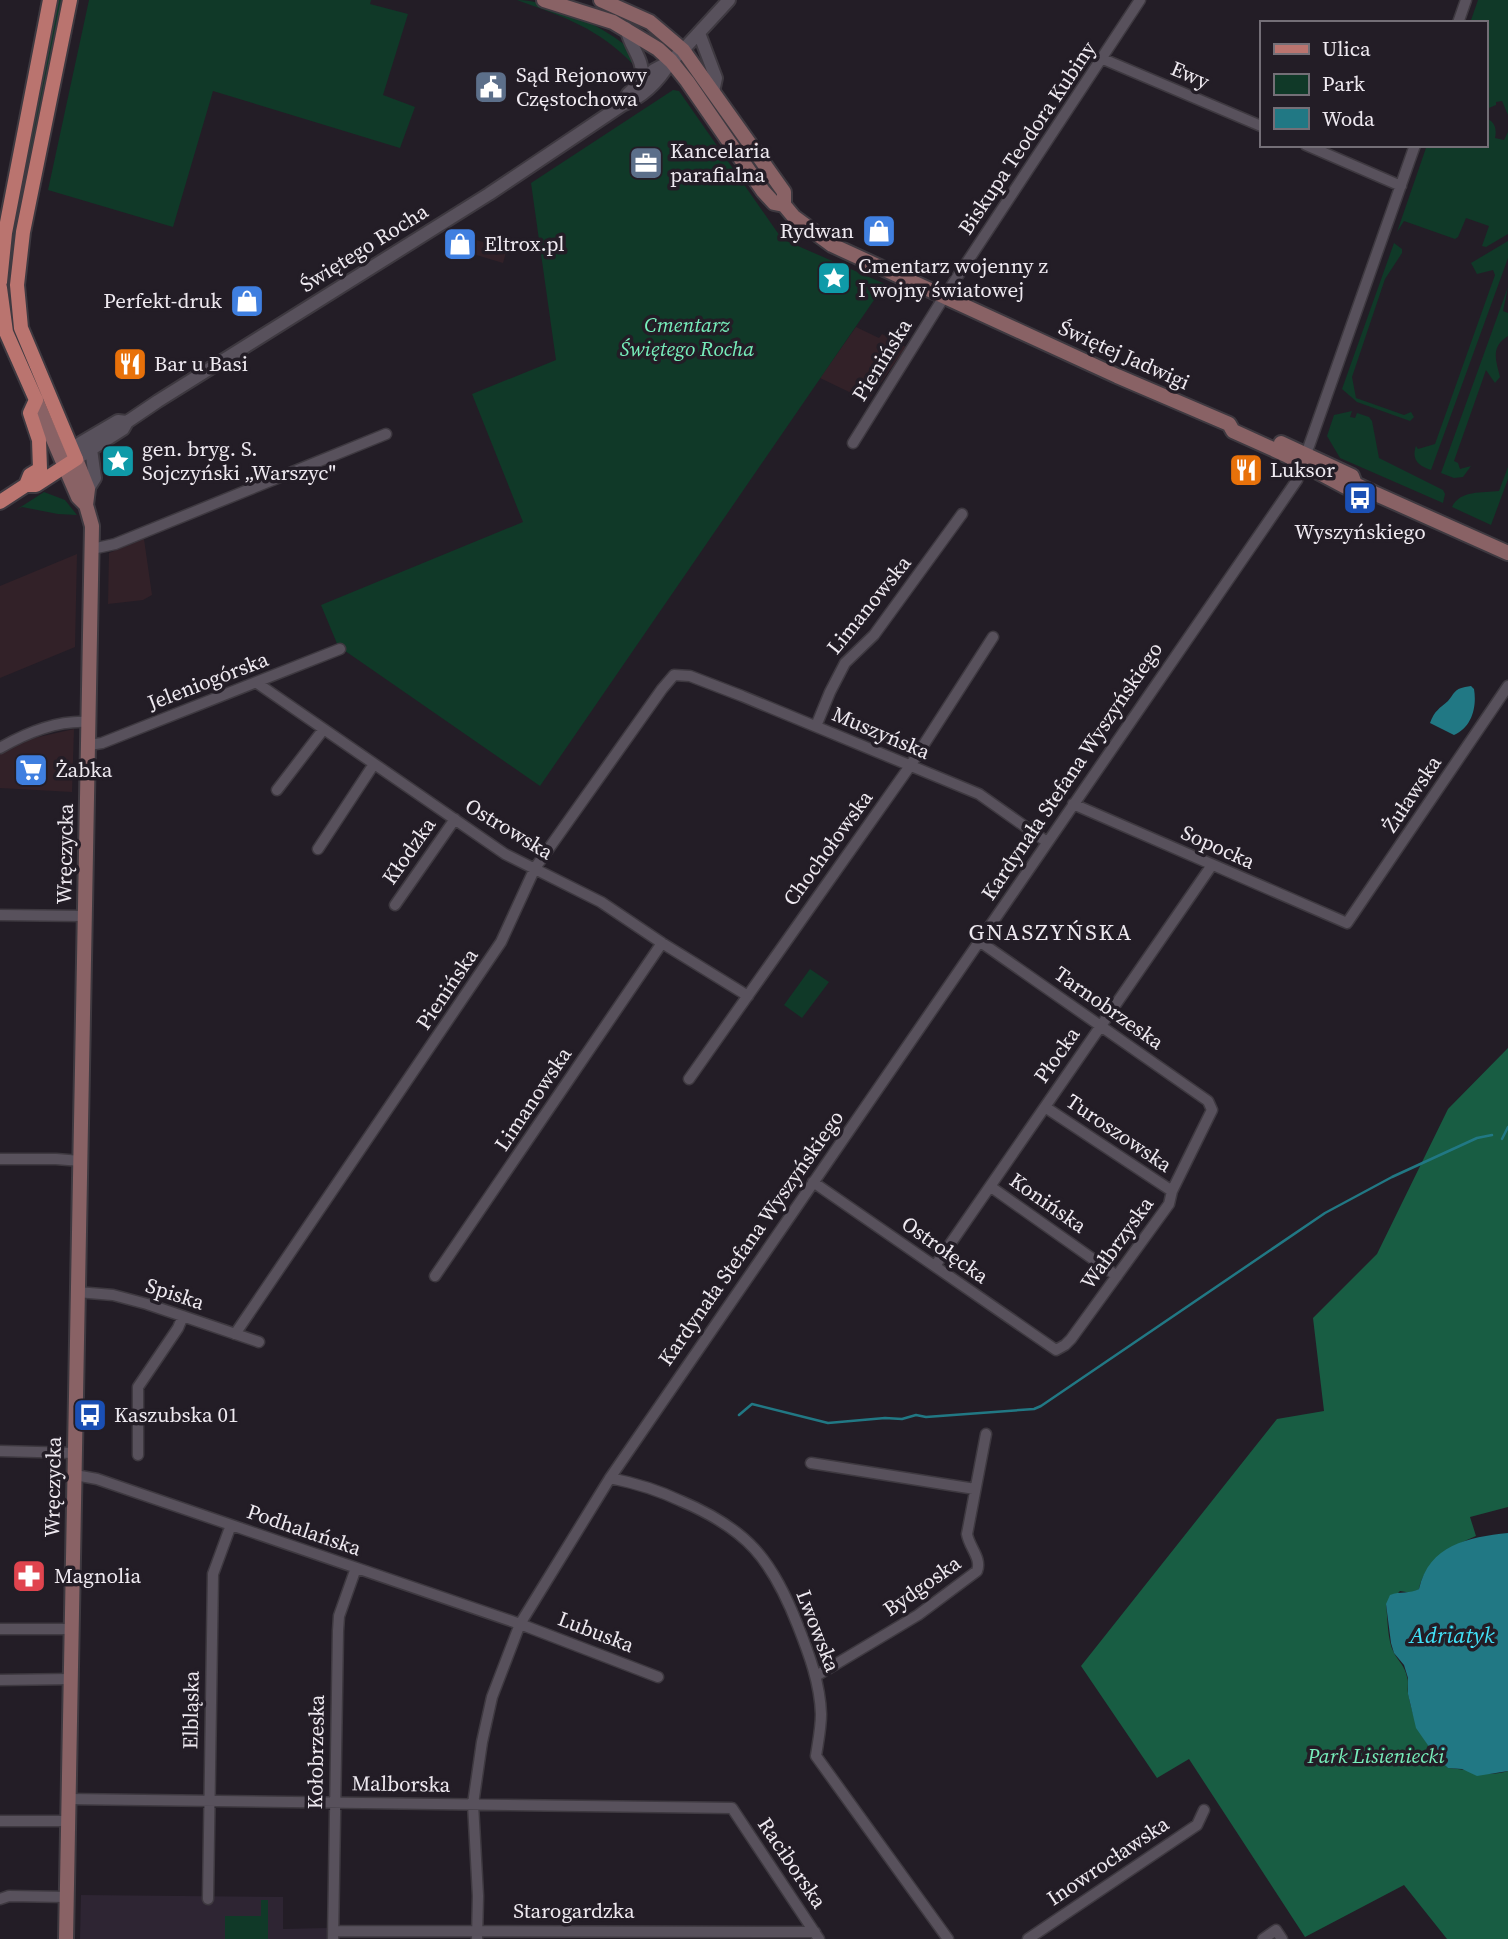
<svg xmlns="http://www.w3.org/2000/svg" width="1508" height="1939" font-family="'Source Serif 4',serif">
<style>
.commercial{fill:#322128}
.built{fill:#2e2533}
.green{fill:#103928}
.forest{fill:#185d43}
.water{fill:#217884}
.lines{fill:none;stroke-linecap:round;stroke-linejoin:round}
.stream{stroke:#217884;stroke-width:2.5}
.minor-casing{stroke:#3e3940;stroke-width:13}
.tertiary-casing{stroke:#3e3940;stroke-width:16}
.secondary-casing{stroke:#3e3940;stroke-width:18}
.primary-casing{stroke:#3e3940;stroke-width:18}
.minor{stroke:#58515c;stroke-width:10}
.tertiary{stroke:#58515c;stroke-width:12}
.secondary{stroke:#896265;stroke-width:14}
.primary{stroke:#ba746f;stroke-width:14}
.labels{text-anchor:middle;stroke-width:7;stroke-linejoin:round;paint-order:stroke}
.poi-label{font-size:21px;fill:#eee9f0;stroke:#231d26;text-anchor:start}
.street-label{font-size:21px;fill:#eee9f0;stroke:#231d26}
.park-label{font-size:21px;font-style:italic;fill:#7eb;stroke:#231d26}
.neighbourhood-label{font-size:23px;letter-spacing:2px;fill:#eee9f0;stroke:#231d26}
.water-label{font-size:23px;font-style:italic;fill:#41e1f7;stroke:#231d26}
</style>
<rect width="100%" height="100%" fill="#231d26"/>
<!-- commercial -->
<path class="commercial" d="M466,237l41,12 -4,14 -50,-15z
M856,327l23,11 3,-4 24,13 -38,54 -48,-23z
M144,539l8,56 -9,5 -35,4 1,-51z
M77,554l-2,93 -75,31v-92z
M74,729l-2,63 -72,-4v-37l16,-9z"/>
<!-- built -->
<path class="built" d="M81,1895l202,2v32l45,-1v11h-248z"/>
<!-- green -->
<path class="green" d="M56,0h8l-54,302h-4l-1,-30z
M89,0h282l-1,4 38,10 -25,81 32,12 -15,41 -187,-57 -40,136 -125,-37z
M517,0c32,0 83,25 108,45 6,4 9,12 13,18l-3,3c-37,-38 -70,-49 -118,-66z
M1478,0h30v115l-6,-14 -6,1v3l-7,3 -4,-1v-84h-15z
M673,90l6,1 103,148 103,45 -345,502 -202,-140 -17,-41 202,-83 -51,-128 84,-34 -25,-177z
M1485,118c10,3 12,11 10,20l9,2 4,-8v102l-22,13 -4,-1 7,-20 -23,-8 -8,19 -3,2 -51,-18 -7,11 30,-87h58z
M1508,241v17l-77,212c-12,-4 -20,-10 -15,-24l2,3 17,-5 60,-169 -2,-5 -16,4 -6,-11z
M1394,243l8,6v4l-17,26 -33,98 4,21 48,17 7,-3 3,5 -4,4 -53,-19 -15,-13z
M1508,287l-5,24 5,2v23c-18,11 -12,25 -8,41l-5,6 -9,-13 -32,91 4,2 2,6 11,-3 -8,11 -9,1 -13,-5z
M1352,411l-2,6 5,1 2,-5 12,4 3,4 7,37 64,32 2,4 -2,9 -103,-45 -13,-22 7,-21z
M1508,467v12l-17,46 -39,-18c8,-17 30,-14 47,-16z
M44,492l21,8 12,15 -19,-1 -36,-7 -6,3z
M810,969l19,13 -27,36 -18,-13z
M261,1900h7v39h-43v-23h36z"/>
<!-- forest -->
<path class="forest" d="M1508,1048v459l-38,10 6,19c-24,10 -52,26 -57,53l-7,4 -12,-2 -14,14c2,14 1,35 8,48 5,9 11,13 13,24 2,5 0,11 1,16 6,32 16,52 40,75 21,1 39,10 60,3v168h-61l-43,-54 -99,52 -116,-178 -32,19 -76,-112 196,-247 47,-8 -11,-93 64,-64 71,-145z"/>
<!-- water -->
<path class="water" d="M1465,687l6,-1 3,3c3,18 -2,38 -20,46l-24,-12c4,-12 10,-15 18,-22 6,-7 6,-12 17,-14z
M1508,1533v238l-31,5 -15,-7 -14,-1 -12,-11 -20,-29 -8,-34v-16l-4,-13 -10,-12 -3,-10 -5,-39 4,-9c10,-4 20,-1 29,-6 10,-44 49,-52 89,-56z"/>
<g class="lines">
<!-- stream -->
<path class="stream" d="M1502,1139l6,-12
M739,1415l13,-11 76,19 57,-5 17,1 14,-4 10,2 108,-8 7,-3 284,-193 67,-36 85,-39 15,-3"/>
<!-- minor casing -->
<g class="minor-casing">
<path id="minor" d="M1458,23l8,-23
M1103,59l158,67
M1306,145l95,41
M853,443l91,-146 196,-297
M92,549l23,-5 271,-110
M257,683l248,171 96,48 61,41 86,53
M816,726l14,-34 15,-29 29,-28 88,-121
M89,745l13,-2 238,-94
M0,748c26,-15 59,-28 89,-26
M277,790l46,-60
M1073,804l274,119 161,-237
M318,849l56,-85
M395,905l60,-86
M0,915l85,1
M689,1079l221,-313 83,-129
M1045,1107l127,84
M0,1159h56l25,2
M813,1182l243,168 9,-5 6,-6 98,-135 3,-13 40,-81 -4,-9 -229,-160
M991,1187l126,89
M935,1266l277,-401
M435,1276l227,-333
M77,1292l36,3 34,9 112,38
M235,1334l266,-392 34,-74 127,-179 12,-14 16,1 52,20 237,98 68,48
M0,1451l75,2
M138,1455v-68l40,-59 5,-12
M811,1463l164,26
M75,1475l22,4 423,145 138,53
M610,1478c25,5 48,12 71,23 66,28 91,58 117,125 11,28 22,57 23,88 0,14 -3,28 -5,42l132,183
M0,1629h72
M816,1676l102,-61 59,-44c5,-13 -8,-24 -10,-37l19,-100
M0,1680l71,-1
M68,1799l664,9 87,131
M0,1821h68
M0,1899l9,-3 58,1
M208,1899l5,-325 18,-49
M333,1931l482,1
M333,1939l5,-308 1,-15 17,-48
M477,1939l1,-43 -5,-92 9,-62 10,-45 28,-73 90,-146 687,-998 118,-335
M1028,1939l169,-114 7,-15
M1263,1939l13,-9 6,9"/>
</g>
<!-- tertiary casing -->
<g class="tertiary-casing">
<path id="tertiary" d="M626,28c5,21 17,29 17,52
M699,33l17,45 -3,14
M622,105l6,-11 26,-24 17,-9 12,-11 46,-50
M72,448l46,-27 9,1
M76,459l47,-30 4,-7 31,-21 331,-207 133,-89c22,-8 37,-24 49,-44
M88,489l7,-11 -4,-29"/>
</g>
<!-- secondary casing -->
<g class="secondary-casing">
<path id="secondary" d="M544,0l69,22 45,27 13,12 16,20 76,110 11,12 10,2 10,12 38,28 285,131 112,48 4,7 53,24 60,32 9,-3
M601,0l49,22 33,28 101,142v13
M36,400l42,97 8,8
M1281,443l71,33 3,8 21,10 132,59
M66,1939l26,-1413 -6,-21 2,-16 -12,-30"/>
</g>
<!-- primary casing -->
<g class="primary-casing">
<path id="primary" d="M0,282l5,-49 45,-233
M0,288l6,44 30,68 -6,13 9,27 1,29 -10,6 -4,10
M0,502l26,-17h10l40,-26 -55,-131 -4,-43 6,-53 47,-232"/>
</g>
<!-- minor -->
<use href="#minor" class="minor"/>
<!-- tertiary -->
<use href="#tertiary" class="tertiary"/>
<!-- secondary -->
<use href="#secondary" class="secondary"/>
<!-- primary -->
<use href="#primary" class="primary"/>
</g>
<!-- icons -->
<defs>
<g id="civic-square" transform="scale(1.75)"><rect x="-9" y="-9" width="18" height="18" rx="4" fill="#5c6f8a" stroke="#231d26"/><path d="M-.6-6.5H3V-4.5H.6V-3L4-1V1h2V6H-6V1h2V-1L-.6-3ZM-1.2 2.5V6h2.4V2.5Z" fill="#fff"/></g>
<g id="office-square" transform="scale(1.75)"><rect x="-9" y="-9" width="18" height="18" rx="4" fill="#5c6f8a" stroke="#231d26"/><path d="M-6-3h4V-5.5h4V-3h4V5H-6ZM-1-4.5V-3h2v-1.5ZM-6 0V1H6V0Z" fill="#fff"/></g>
<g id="shop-square" transform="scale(1.75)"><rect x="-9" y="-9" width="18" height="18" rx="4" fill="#3f7fe0" stroke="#231d26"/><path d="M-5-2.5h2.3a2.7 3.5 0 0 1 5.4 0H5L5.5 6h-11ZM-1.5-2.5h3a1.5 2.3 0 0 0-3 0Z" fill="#fff"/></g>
<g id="sight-square" transform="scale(1.75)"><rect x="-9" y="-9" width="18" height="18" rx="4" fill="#0f9aa8" stroke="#231d26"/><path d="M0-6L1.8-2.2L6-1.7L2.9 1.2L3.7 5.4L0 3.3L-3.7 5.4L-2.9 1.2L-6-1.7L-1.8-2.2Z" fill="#fff"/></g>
<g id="restaurant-square" transform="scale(1.75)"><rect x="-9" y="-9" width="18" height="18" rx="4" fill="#e8710a" stroke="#231d26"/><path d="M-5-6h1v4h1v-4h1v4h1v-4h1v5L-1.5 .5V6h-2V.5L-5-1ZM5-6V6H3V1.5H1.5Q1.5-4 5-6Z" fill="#fff"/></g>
<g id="bus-square" transform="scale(1.75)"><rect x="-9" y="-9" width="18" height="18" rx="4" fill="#1a4fb4" stroke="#231d26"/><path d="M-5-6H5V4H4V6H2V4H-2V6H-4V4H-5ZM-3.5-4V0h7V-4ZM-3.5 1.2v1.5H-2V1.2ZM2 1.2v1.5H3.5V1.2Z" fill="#fff"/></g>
<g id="supermarket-square" transform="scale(1.75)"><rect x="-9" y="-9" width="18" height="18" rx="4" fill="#3f7fe0" stroke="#231d26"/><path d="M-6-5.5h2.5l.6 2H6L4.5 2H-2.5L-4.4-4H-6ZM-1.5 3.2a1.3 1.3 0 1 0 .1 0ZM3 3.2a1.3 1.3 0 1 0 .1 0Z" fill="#fff"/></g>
<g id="pharmacy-square" transform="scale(1.75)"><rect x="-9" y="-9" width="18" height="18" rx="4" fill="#e0444e" stroke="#231d26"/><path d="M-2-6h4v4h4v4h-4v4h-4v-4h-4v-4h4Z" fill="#fff"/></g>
</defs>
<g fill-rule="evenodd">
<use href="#civic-square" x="491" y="87"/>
<use href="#office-square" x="646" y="163"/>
<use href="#shop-square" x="879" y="231"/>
<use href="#shop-square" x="460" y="244"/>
<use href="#sight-square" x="834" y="278"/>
<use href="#shop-square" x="247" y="301"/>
<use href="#restaurant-square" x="130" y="364"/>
<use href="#sight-square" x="118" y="461"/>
<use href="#restaurant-square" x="1246" y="470"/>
<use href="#bus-square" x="1360" y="498"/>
<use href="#supermarket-square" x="31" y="770"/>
<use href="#bus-square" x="90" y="1415"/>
<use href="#pharmacy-square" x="29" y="1576"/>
</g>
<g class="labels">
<!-- poi labels -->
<g class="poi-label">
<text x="516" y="82">Sąd Rejonowy<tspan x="516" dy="24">Częstochowa</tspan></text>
<text x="670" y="158">Kancelaria<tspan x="670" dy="24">parafialna</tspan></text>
<text x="854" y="238" text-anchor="end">Rydwan</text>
<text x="484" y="251">Eltrox.pl</text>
<text x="858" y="273">Cmentarz wojenny z<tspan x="858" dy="24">I wojny światowej</tspan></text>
<text x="222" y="308" text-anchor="end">Perfekt-druk</text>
<text x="154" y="371">Bar u Basi</text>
<text x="142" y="456">gen. bryg. S.<tspan x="142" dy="24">Sojczyński „Warszyc"</tspan></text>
<text x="1270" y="477">Luksor</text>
<text x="1360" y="539" text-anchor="middle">Wyszyńskiego</text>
<text x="56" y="777">Żabka</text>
<text x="114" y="1422">Kaszubska 01</text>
<text x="54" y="1583">Magnolia</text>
</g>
<!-- street labels -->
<g class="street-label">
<text transform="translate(1190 75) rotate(23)" y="7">Ewy</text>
<text transform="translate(1027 138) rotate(-56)" y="7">Biskupa Teodora Kubiny</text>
<text transform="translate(364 248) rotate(-32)" y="7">Świętego Rocha</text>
<text transform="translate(1124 355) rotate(24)" y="7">Świętej Jadwigi</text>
<text transform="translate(882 360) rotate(-58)" y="7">Pienińska</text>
<text transform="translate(869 605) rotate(-51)" y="7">Limanowska</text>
<text transform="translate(208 681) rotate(-21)" y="7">Jeleniogórska</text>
<text transform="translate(881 733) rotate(23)" y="7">Muszyńska</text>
<text transform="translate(1072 771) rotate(-56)" y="7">Kardynała Stefana Wyszyńskiego</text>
<text transform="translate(1412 794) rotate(-56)" y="7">Żuławska</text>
<text transform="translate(509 829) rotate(31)" y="7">Ostrowska</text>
<text transform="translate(1218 847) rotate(24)" y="7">Sopocka</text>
<text transform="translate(828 848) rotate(-54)" y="7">Chochołowska</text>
<text transform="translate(409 851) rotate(-55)" y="7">Kłodzka</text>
<text transform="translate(65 854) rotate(-89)" y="7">Wręczycka</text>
<text transform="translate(447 989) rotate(-56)" y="7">Pienińska</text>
<text transform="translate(1109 1008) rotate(35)" y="7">Tarnobrzeska</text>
<text transform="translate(1057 1055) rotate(-55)" y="7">Płocka</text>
<text transform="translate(533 1099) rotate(-56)" y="7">Limanowska</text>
<text transform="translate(1119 1133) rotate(34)" y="7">Turoszowska</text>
<text transform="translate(1048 1203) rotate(35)" y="7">Konińska</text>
<text transform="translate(751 1238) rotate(-55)" y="7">Kardynała Stefana Wyszyńskiego</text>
<text transform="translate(1117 1243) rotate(-54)" y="7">Wałbrzyska</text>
<text transform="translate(945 1250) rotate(35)" y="7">Ostrołęcka</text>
<text transform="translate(175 1294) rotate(18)" y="7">Spiska</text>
<text transform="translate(53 1487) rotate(-89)" y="7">Wręczycka</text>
<text transform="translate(304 1530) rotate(19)" y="7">Podhalańska</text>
<text transform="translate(922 1586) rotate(-35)" y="7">Bydgoska</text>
<text transform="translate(818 1631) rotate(69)" y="7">Lwowska</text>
<text transform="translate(596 1632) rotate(21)" y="7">Lubuska</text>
<text transform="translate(191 1710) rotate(-89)" y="7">Elbląska</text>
<text transform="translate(316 1752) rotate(-89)" y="7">Kołobrzeska</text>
<text transform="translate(401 1784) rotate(1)" y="7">Malborska</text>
<text transform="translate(1108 1861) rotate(-34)" y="7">Inowrocławska</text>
<text transform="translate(792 1863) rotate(56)" y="7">Raciborska</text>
<text x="574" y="1918">Starogardzka</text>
</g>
<!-- park labels -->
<g class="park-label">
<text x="687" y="332">Cmentarz<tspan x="687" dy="24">Świętego Rocha</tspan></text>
<text x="1376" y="1763">Park Lisieniecki</text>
</g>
<!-- neighbourhood labels -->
<g class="neighbourhood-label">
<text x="1051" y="940">GNASZYŃSKA</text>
</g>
<!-- water labels -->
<g class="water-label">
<text x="1452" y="1643">Adriatyk</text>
</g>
</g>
<!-- legend -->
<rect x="1260" y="21" width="228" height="126" fill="#231d26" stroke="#746f77" stroke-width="2"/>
<rect x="1274" y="44" width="35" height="10" fill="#ba746f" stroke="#746f77" stroke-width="2"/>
<text x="1322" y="56" font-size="21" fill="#eee9f0">Ulica</text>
<rect x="1274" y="74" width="35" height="21" fill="#103928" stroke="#746f77" stroke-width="2"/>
<text x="1322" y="91" font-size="21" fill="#eee9f0">Park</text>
<rect x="1274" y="108" width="35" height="21" fill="#217884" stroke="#746f77" stroke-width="2"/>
<text x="1322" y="126" font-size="21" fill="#eee9f0">Woda</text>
</svg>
